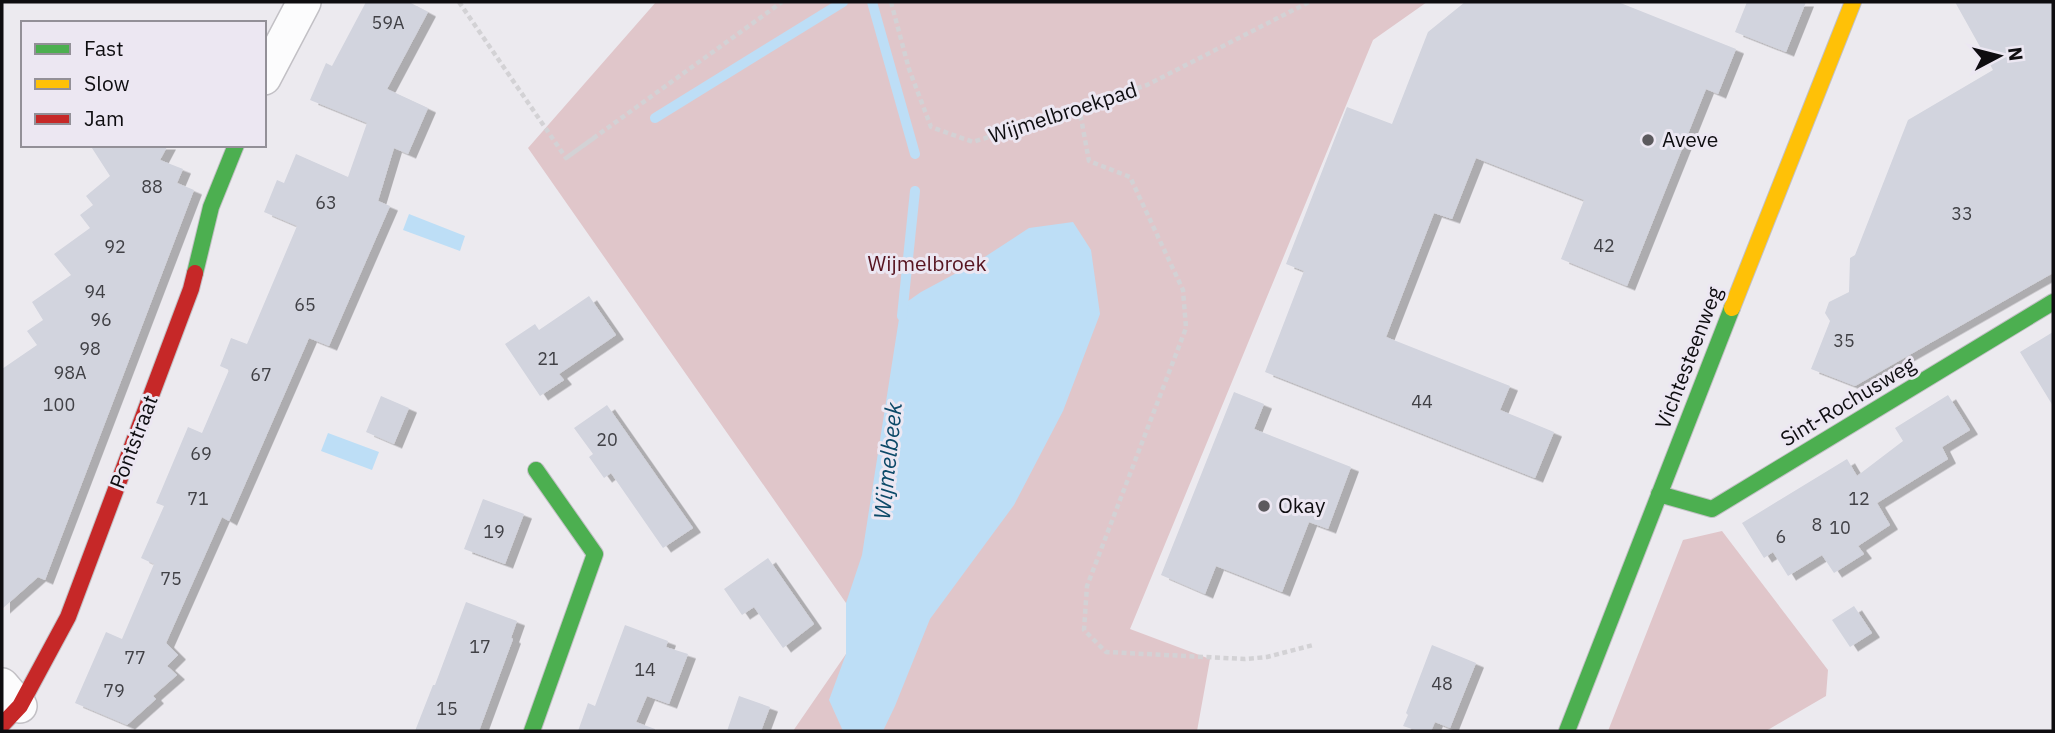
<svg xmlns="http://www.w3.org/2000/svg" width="2055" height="733" font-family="'IBM Plex Sans',sans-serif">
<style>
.green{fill:#e0c6ca}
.water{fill:#bddef6}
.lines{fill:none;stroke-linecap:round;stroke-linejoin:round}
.stream{stroke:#bddef6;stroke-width:10}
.building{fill:#d2d4de;filter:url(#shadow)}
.street-casing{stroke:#c2c0c5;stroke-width:36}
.fast-casing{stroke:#c2c0c5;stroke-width:18}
.slow-casing{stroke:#c2c0c5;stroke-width:18}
.jam-casing{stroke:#c2c0c5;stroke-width:18}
.path{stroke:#d3d2d5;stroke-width:4.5;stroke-dasharray:5 3.5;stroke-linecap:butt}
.street{stroke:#fcfcfd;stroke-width:33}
.fast{stroke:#4caf50;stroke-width:16}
.slow{stroke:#ffc107;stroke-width:16}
.jam{stroke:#c62828;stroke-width:16}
.poi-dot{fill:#5c5a5e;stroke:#ece7f2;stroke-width:2.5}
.labels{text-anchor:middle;stroke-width:6;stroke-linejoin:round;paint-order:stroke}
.number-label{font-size:18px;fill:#414146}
.street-label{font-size:21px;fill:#0e0d10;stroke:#ece7f2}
.poi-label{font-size:21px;fill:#0e0d10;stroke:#ece7f2;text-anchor:start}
.park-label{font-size:21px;fill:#571420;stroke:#ece7f2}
.water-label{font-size:23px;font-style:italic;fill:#0c4968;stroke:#ece7f2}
</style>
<defs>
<filter id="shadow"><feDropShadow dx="8" dy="4.5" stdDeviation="0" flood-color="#0004"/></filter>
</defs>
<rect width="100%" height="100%" fill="#eceaef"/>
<!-- green -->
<path class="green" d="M656,2h771l-54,38 -243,589 80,30 -13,72h-404l53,-77v-51l-318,-455z
M1722,531l106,139 -2,26 -60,35h-158l75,-191z"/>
<!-- water -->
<path class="water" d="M409,214l56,22 -5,15 -57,-21z
M1073,222l18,28 9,64 -37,97 -49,94 -84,114 -35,87 -12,25h-40l-14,-31 17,-46v-51l16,-48 39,-249 20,-14 56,-30 52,-34z
M328,433l51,19 -7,18 -51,-19z"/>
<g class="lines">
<!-- stream -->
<path class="stream" d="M872,2l43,152
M655,118l188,-116
M902,316l13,-125"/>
</g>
<!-- building -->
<path class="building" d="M366,2h43l19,10 -41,77 41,19 -20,46 -14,-6 -16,53 12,5 -61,140 -20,-8 -80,183 -7,-4 -56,126 12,12 -11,11 10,9 -24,21 3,3 -29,26 -52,-22 31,-71 16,7 32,-75 -13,-6 23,-52 -8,-3 32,-76 14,6 27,-63 -9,-4 11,-28 16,6 50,-118 -33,-14 13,-32 7,3 12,-29 52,23 19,-54 -57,-23 16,-37 6,3z
M1465,2h153l118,47 -18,45 -12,-5 -79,197 -66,-27 23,-59 -108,-42 -24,61 -18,-6 -48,124 124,49 -10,24 54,22 -19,46 -270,-106 39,-101 -18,-7 61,-157 45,17 36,-92z
M1747,2h59l-20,50 -51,-20z
M1955,2h98v271l-198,113 -44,-17 19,-48 -5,-8 4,-11 20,-10 1,-34 5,-3 53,-135 85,-50z
M90,145h78l-8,15 23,9 -6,14 17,7 -149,390 -7,-3 -36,32v-240l35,-24 -10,-14 16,-11 -11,-18 39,-27 -17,-21 36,-26 -10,-13 13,-10 -7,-9 24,-20z
M589,296l27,39 -57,39 5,6 -24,16 -35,-52 30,-20 4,6z
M2053,332v74l-33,-54z
M1234,392l30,12 -10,25 97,38 -23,62 -19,-7 -27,70 -66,-26 -11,28 -44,-19z
M1948,395l22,35 -28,17 6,12 -71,44 13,22 -32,21 6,8 -30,19 -12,-18 -34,21 -15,-24 -9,6 -22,-35 105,-64 10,17 46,-35 -8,-13z
M381,396l28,12 -15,36 -28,-12z
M607,405l86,123 -30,20 -52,-75 -7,5 -15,-21 4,-3 -19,-26z
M483,499l41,15 -19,50 -41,-15z
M768,558l46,66 -31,24 -29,-41 -12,8 -18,-26z
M466,602l51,19 -6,17 2,1 -34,92h-64l18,-46h2z
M1854,606l18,27 -22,14 -18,-27z
M625,625l43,16 -2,6 22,7 -19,50 -22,-8 -11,26 19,7v2h-77l10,-28 7,3z
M1432,645l44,18 -26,65 -15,-6 -4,9h-13l-15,-5 5,-11 -2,-2z
M739,696l31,11 -9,24h-34z"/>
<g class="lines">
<!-- street casing -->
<g class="street-casing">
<path id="street" d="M264,78l40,-76
M2,685l18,21"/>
</g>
<!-- fast casing -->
<g class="fast-casing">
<path id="fast" d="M195,273l16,-66 25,-62
M1659,494l53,15 341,-207
M532,731l63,-177 -59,-84
M1567,731l165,-423"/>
</g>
<!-- slow casing -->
<g class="slow-casing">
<path id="slow" d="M1732,308l121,-306"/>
</g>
<!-- jam casing -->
<g class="jam-casing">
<path id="jam" d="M2,725l18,-19 48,-89 123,-328 4,-16"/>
</g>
<!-- path -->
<path class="path" d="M459,2l107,156
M891,2l18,67 22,58 42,15 174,-57 162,-83
M1079,107l10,54 41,16 53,113 3,38 -99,258 -3,44 22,22 139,7 22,-2 46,-12
M594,138l-28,20 216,-156"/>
<!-- street -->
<use href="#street" class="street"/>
<!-- fast -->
<use href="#fast" class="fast"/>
<!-- slow -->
<use href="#slow" class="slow"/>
<!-- jam -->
<use href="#jam" class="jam"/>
</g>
<!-- markers -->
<g class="poi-dot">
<circle cx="1648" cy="140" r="7"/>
<circle cx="1264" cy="506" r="7"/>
</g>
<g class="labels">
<!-- number labels -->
<g class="number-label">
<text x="388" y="29">59A</text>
<text x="152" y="193">88</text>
<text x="326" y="209">63</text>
<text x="1962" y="220">33</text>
<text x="1604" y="252">42</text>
<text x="115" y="253">92</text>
<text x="95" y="298">94</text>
<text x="305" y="311">65</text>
<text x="101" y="326">96</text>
<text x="1844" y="347">35</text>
<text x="90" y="355">98</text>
<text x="548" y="365">21</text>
<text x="70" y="379">98A</text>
<text x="261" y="381">67</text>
<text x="1422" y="408">44</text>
<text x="59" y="411">100</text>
<text x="607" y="446">20</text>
<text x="201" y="460">69</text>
<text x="198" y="505">71</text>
<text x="1859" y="505">12</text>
<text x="1817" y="531">8</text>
<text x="1840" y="534">10</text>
<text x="494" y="538">19</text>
<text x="1781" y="543">6</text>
<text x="171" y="585">75</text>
<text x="480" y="653">17</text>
<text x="135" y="664">77</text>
<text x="645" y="676">14</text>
<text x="1442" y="690">48</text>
<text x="114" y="697">79</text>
<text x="447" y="715">15</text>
</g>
<!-- street labels -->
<g class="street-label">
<text transform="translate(1063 113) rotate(-18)" y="7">Wijmelbroekpad</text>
<text transform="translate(1689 358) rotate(-69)" y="7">Vichtesteenweg</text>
<text transform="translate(1848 402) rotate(-31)" y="7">Sint-Rochusweg</text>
<text transform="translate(134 442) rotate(-69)" y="7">Pontstraat</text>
</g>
<!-- poi labels -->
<g class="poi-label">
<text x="1662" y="147">Aveve</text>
<text x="1278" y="513">Okay</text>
</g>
<!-- park labels -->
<g class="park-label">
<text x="927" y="271">Wijmelbroek</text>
</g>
<!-- water labels -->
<g class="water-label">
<text transform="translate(888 461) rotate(-84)" y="8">Wijmelbeek</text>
</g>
</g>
<!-- border -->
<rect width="2055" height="733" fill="none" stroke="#0e0d10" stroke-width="7"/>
<!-- legend -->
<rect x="21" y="21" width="245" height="126" fill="#ece7f2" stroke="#939098" stroke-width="2"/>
<rect x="35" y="44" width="35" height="10" fill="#4caf50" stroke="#939098" stroke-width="2"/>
<text x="84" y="56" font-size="21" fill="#0e0d10">Fast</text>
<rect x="35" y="79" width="35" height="10" fill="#ffc107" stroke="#939098" stroke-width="2"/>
<text x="84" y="91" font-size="21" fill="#0e0d10">Slow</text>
<rect x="35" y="114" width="35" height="10" fill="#c62828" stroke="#939098" stroke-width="2"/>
<text x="84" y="126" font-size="21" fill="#0e0d10">Jam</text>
<!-- north arrow -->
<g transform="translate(1999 56) rotate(83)" stroke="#ece7f2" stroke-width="5" paint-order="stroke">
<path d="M0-5L12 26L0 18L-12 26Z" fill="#0e0d10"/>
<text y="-10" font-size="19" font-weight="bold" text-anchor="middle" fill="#0e0d10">N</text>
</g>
</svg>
